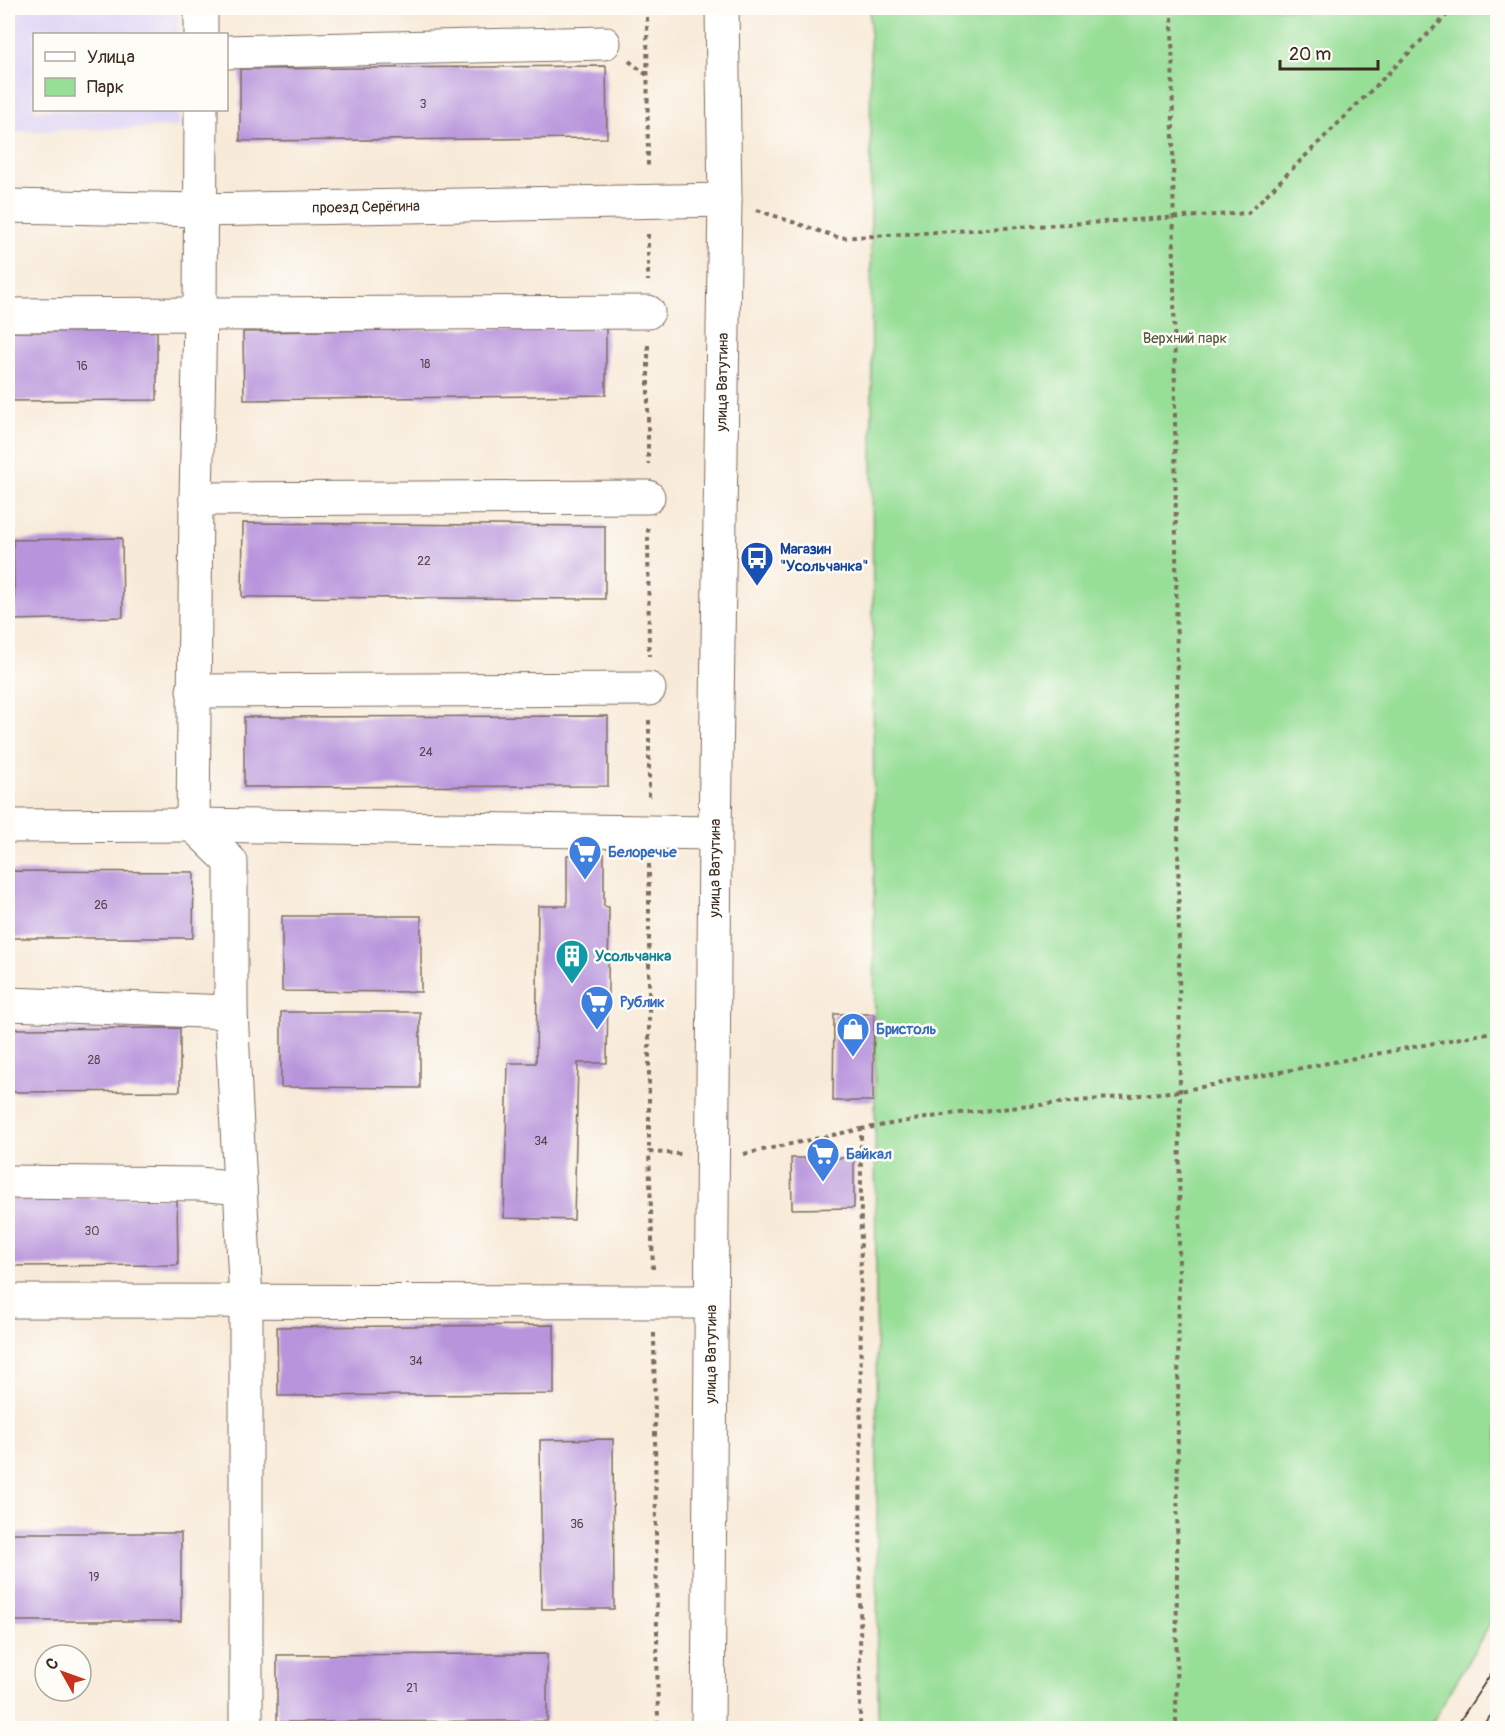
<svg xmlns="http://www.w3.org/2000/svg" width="1505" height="1736" font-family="Pangolin,sans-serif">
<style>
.built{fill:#dfd5f5}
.green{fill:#97de97;stroke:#69845a;stroke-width:1.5}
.building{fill:#b894dc}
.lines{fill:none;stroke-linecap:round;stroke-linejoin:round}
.minor-casing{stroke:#7d6d5f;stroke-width:35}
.path{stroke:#7d6d5f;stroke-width:4;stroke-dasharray:4.5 4.5;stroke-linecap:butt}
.minor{stroke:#fff;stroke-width:33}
.tram{stroke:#3b2a1e;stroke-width:1.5}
.labels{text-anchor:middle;stroke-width:5;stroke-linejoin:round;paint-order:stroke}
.number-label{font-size:12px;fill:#5a444e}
.street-label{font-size:15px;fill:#3b2a1e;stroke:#fdfcf7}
.park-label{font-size:15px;fill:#52573c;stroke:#fdfcf7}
.transit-label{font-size:15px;font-weight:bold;fill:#164399;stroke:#fdfcf7;text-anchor:start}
.shop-label{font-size:15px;font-weight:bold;fill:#366cbe;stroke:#fdfcf7;text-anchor:start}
.culture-label{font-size:15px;font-weight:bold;fill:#0d838f;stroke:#fdfcf7;text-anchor:start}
</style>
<rect width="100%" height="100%" fill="#fdfcf7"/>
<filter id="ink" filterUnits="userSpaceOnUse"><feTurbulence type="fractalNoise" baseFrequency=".0167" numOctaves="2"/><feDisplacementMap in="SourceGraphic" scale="12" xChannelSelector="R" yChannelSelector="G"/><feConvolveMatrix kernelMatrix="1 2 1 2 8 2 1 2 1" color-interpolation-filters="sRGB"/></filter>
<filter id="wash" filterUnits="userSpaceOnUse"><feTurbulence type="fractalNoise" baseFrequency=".008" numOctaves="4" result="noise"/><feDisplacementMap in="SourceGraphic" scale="24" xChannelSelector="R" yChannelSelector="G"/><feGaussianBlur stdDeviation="1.35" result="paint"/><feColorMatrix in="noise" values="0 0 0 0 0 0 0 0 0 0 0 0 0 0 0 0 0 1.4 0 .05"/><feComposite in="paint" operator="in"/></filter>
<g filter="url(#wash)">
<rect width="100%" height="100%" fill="#f8ead8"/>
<!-- built -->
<path class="built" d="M8,8h170v26h-144v76h145v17l-171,5z"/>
<!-- green -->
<path class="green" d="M870,8h627l1,1602 -69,118h-551z"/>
<g id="blocks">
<!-- building -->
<path class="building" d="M606,66l1,72 -367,3v-72z
M606,327v68l-362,5 -1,-68z
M157,331v69l-149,1v-69z
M243,523l362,3v73l-363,-2z
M122,538l1,79 -108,3 -2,-80z
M608,716v70l-364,1v-70z
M604,854v52l5,1 -2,156h-29l-4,157 -70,-2 4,-155h28l2,-157h29v-51z
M8,871l186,1 -1,66h-185z
M282,916h139v76l-139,-1z
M281,1012h139v76l-139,-1z
M834,1014h40l-1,87h-40z
M180,1028v63l-172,1v-63z
M791,1158h63v50l-62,1z
M177,1197l1,68 -170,1v-68z
M554,1325v69l-276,2 -1,-69z
M613,1439l1,170h-72l-2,-169z
M8,1533h173v88h-173z
M547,1654v67l-270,1v-67z"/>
</g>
</g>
<g filter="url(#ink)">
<use href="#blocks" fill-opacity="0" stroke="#7d6d5f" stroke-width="1.5"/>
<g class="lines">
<!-- minor casing -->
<g class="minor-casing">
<g id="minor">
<path d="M201,8v26"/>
<path d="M226,52l378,-9"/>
<path d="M201,110l-1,205 -4,184 -3,326 38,37v150l15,289v427"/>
<path id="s1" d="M8,206l192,4 525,-10"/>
<path d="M8,315l640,-3"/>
<path d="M196,499l452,-2"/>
<path d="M193,691l456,-2"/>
<path d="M8,826l185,-1 522,8"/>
<path d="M8,1004l223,8"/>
<path d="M8,1182l191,2 41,4"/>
<path d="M8,1301l703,1"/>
<path id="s2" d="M708,1728l7,-895 10,-633 -3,-192"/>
</g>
</g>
<!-- path -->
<path class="path" d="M647,8l1,162
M1172,8l8,1083 -4,637
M629,61l18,14
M757,210l83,28 408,-25 206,-205
M648,234v47
M648,345v119
M648,528l1,128
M649,720v80
M649,864v288
M861,1129l89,-15 230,-23 318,-60
M744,1154l117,-25 -1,599
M653,1269l-4,-117 32,2
M654,1333l4,395"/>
<!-- minor -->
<use href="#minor" class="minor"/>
<!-- tram -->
<path class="tram" d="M1455,1728l43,-65
M1482,1728l16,-23"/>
</g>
</g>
<!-- icons -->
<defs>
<g id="bus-pin" transform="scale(1.725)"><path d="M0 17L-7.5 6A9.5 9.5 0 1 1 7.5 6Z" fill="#1a4fb4" stroke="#fdfcf7"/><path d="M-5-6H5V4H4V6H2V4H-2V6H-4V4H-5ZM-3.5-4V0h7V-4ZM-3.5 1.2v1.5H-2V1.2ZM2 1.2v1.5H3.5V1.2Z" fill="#fff"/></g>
<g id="supermarket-pin" transform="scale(1.725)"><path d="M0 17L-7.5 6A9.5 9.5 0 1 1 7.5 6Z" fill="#3f7fe0" stroke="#fdfcf7"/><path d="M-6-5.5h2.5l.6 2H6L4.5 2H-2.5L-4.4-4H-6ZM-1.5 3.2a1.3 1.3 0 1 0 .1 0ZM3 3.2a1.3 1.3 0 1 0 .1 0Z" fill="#fff"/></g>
<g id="building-pin" transform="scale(1.725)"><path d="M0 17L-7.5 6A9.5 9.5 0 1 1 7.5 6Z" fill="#0f9aa8" stroke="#fdfcf7"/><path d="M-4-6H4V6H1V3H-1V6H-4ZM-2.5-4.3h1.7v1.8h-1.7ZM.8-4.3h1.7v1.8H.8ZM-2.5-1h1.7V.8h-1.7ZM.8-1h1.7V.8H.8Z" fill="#fff"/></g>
<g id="shop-pin" transform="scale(1.725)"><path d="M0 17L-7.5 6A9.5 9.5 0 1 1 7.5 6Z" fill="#3f7fe0" stroke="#fdfcf7"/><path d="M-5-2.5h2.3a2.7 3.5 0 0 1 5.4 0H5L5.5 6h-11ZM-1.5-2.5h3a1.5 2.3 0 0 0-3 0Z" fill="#fff"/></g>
</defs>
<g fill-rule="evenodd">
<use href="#bus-pin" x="757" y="558"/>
<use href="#supermarket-pin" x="585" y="852"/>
<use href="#building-pin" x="572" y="956"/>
<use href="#supermarket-pin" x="597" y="1002"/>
<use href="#shop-pin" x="853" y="1029"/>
<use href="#supermarket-pin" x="823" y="1154"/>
</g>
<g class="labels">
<!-- number labels -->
<g class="number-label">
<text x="423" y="108">3</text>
<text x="425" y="368">18</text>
<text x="82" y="370">16</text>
<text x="424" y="565">22</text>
<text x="426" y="756">24</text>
<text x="101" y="909">26</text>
<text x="94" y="1064">28</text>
<text x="541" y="1145">34</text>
<text x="92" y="1235">30</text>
<text x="416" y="1365">34</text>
<text x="577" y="1528">36</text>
<text x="94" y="1581">19</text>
<text x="412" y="1692">21</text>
</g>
<!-- street labels -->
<g class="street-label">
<text dy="5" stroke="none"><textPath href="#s1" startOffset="358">проезд Серёгина</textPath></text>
<text dy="5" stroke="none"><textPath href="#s2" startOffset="1346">улица Ватутина</textPath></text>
<text dy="5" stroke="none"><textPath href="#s2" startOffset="860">улица Ватутина</textPath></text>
<text dy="5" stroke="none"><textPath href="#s2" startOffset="374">улица Ватутина</textPath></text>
</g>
<!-- park labels -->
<g class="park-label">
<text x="1185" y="343">Верхний парк</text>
</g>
<!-- transit labels -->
<g class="transit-label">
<text x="780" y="554">Магазин<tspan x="780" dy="17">"Усольчанка"</tspan></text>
</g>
<!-- shop labels -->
<g class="shop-label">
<text x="608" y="857">Белоречье</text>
<text x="620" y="1007">Рублик</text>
<text x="876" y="1034">Бристоль</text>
<text x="846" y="1159">Байкал</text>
</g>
<!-- culture labels -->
<g class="culture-label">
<text x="595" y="961">Усольчанка</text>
</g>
</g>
<!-- margin -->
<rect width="1505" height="1736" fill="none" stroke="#fdfcf7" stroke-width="30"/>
<!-- legend -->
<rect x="33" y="33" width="195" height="78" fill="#fdfcf7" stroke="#afa8a0" stroke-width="1.5"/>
<rect x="45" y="52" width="30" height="9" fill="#ffffff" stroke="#afa8a0" stroke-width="1.5"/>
<text x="87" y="63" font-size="18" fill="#3b2a1e">Улица</text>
<rect x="45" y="78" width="30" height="18" fill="#97de97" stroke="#afa8a0" stroke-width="1.5"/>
<text x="87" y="93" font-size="18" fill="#3b2a1e">Парк</text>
<!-- north arrow -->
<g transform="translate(63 1673) rotate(310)"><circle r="28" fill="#fdfcf7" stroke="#afa8a0" stroke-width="1.5"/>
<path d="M0-4.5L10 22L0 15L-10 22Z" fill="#c8321e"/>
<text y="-9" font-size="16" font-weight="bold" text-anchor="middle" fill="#3b2a1e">С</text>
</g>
<!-- scale -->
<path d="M1280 60v9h98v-9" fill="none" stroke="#3b2a1e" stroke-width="3"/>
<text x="1289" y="60" font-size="18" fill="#3b2a1e" stroke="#fdfcf7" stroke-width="4.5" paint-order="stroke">20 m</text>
</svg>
